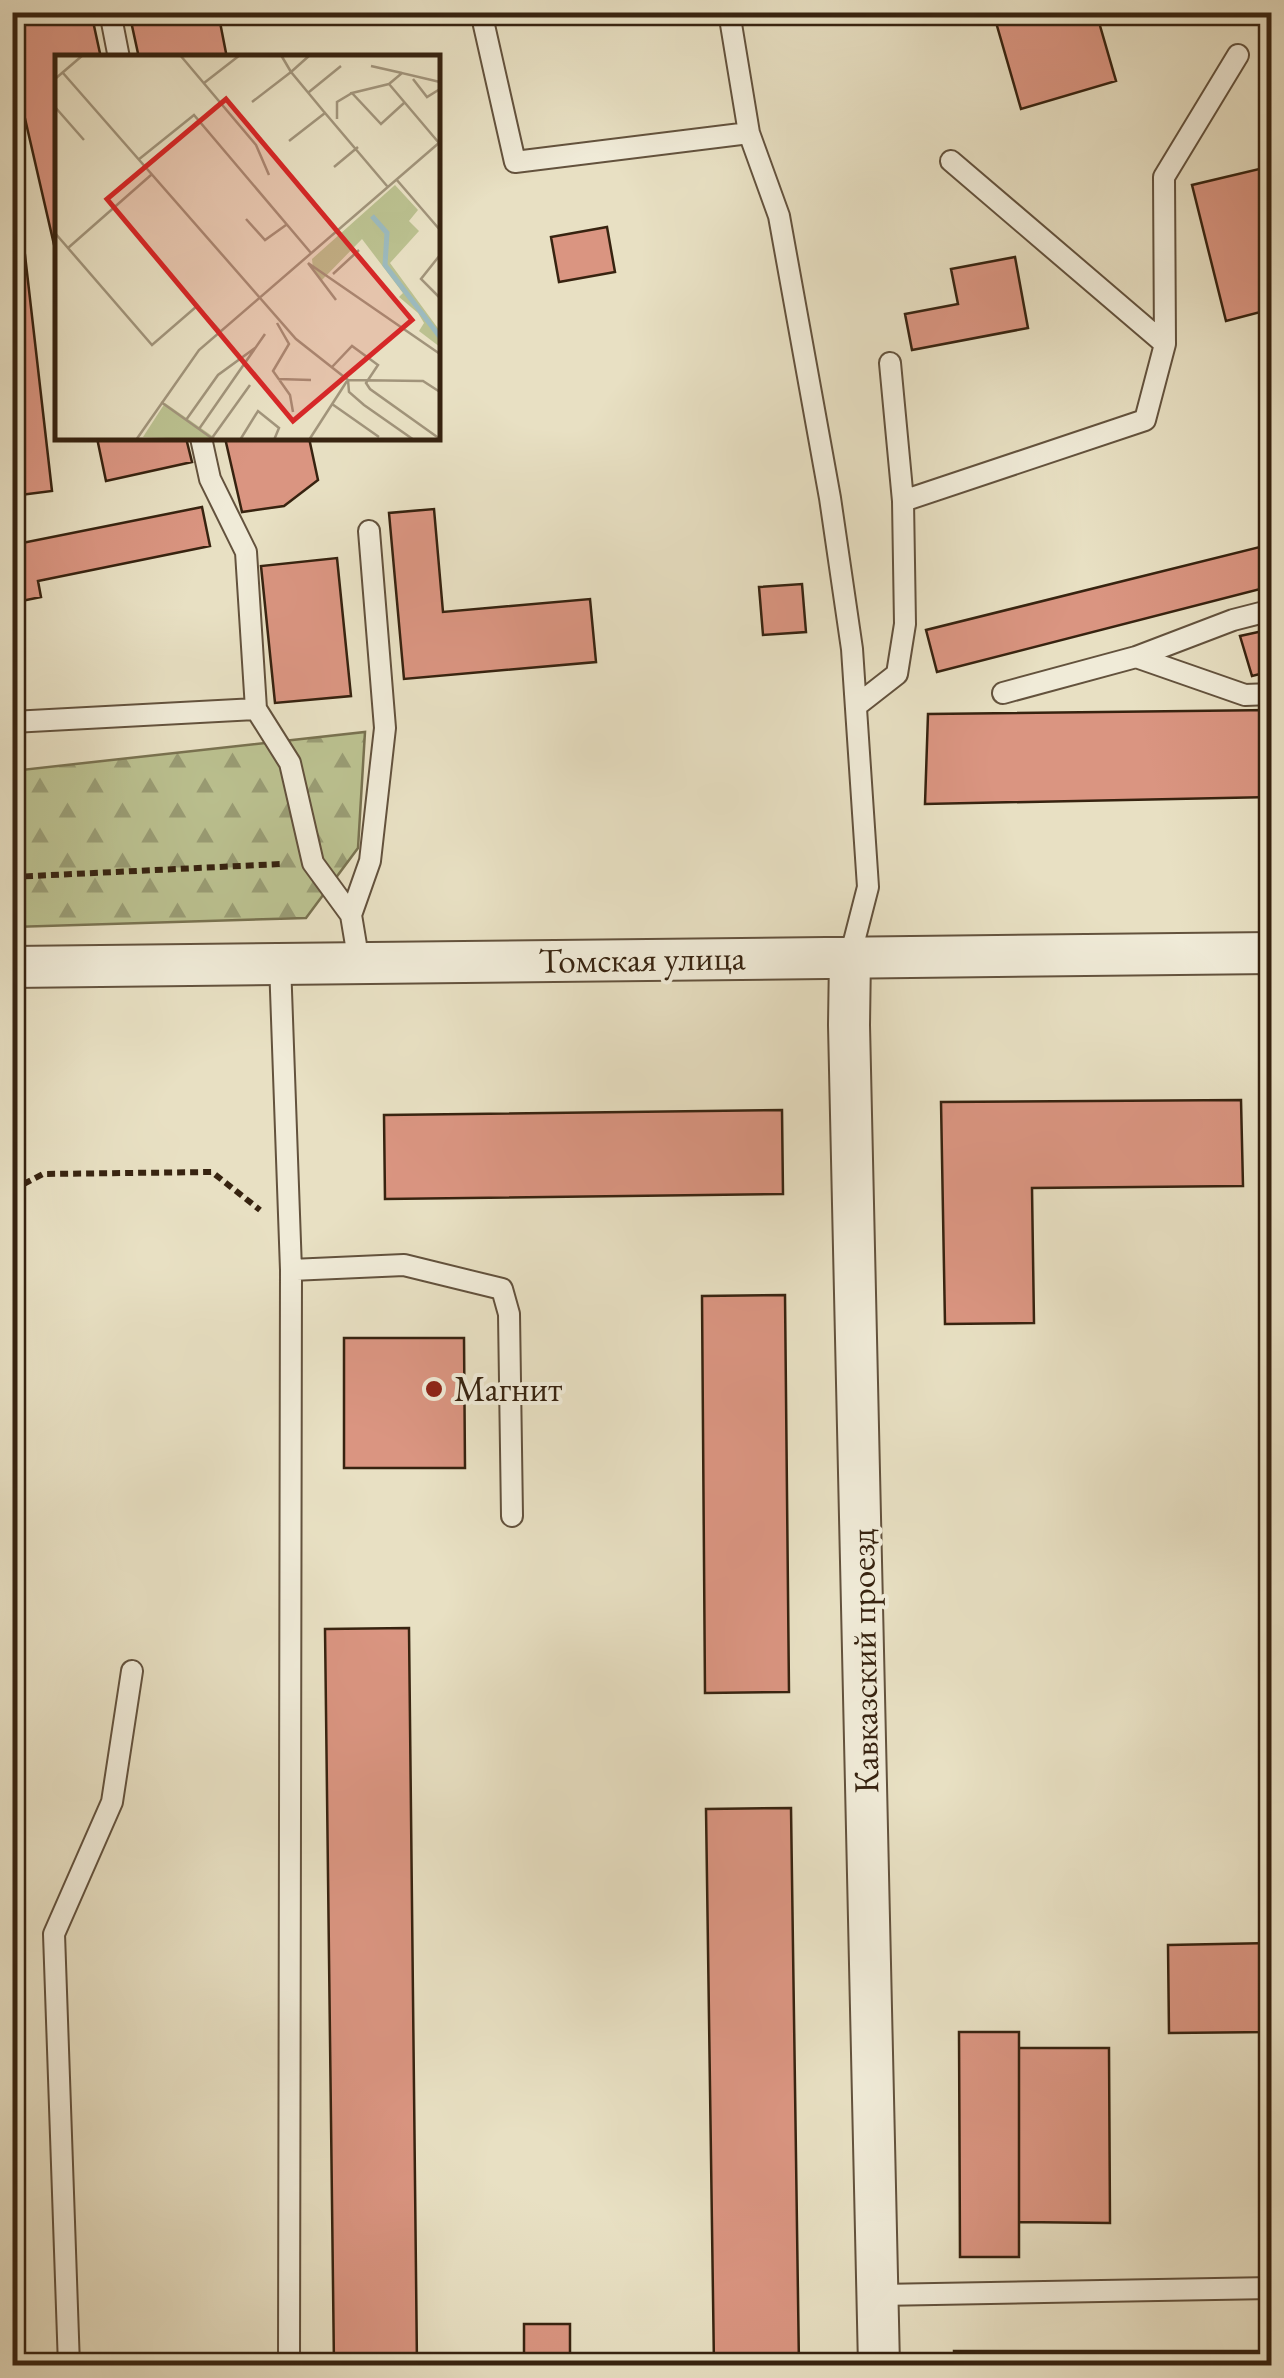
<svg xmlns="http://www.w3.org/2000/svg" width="1284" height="2378" font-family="'EB Garamond',serif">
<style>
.forest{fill:url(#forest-firs);stroke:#797250;stroke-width:2.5}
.building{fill:#da9581;stroke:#372310;stroke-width:2.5}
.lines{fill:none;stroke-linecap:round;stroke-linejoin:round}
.lane-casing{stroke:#63523d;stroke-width:24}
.street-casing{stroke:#63523d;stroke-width:44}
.path{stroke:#372310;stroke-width:6;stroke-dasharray:8 5;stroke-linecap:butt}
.lane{stroke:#f0ebd8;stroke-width:20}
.street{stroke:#f0ebd8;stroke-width:40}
.poi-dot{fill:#8f2418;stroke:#f0ebd8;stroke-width:4}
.labels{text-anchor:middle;stroke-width:8;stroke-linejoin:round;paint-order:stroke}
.street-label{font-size:35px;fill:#372310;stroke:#f0ebd8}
.poi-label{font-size:35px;fill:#372310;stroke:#f0ebd8;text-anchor:start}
.inset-river{fill:none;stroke:#9cbabe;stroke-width:5}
.inset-road{fill:none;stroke:#a1947b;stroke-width:2.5}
.view{fill:#d62828;fill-opacity:0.15;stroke:#d62828;stroke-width:5}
.inset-edge{fill:none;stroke:#372310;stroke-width:5}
</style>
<defs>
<pattern id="forest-firs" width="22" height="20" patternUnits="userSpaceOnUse" patternTransform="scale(2.5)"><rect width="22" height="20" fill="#bbc190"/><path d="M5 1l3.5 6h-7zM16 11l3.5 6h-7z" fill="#999c74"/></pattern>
</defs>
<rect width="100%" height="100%" fill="#e8e0c3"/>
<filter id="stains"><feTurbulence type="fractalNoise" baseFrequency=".002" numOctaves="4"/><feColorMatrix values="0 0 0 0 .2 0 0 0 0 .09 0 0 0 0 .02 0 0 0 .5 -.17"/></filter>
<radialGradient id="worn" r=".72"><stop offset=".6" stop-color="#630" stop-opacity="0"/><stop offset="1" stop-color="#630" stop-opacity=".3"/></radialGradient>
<!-- forest -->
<path class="forest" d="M365,732l-7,116 -52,70 -293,9 -1,-156z"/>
<!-- building -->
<path class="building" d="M12,12h79l10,46h-43v204l-46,-200z
M129,12h89l9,46h-88z
M993,12h103l20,69 -95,28z
M1272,166v143l-46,12 -34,-136z
M607,227l8,45 -56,10 -8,-45z
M12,255h13l27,236 -40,5z
M1015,257l13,71 -116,22 -7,-36 53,-10 -7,-35z
M97,438h89l6,24 -86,19z
M225,438h84l9,42 -34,26 -42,6z
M202,507l8,39 -172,35 3,16 -29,6v-58z
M434,509l9,103 147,-13 6,63 -192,17 -15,-166z
M1272,544v42l-335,86 -11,-42z
M337,558l14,138 -76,7 -14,-137z
M802,584l4,48 -43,3 -4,-48z
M1272,629v42l-20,5 -12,-40z
M1272,710v87l-347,7 3,-90z
M1241,1100l2,86 -211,2 2,135 -89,1 -4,-222z
M782,1110l1,84 -398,5 -1,-84z
M785,1295l4,397 -84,1 -3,-397z
M344,1338h120l1,130h-121z
M409,1628l8,738h-83l-9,-737z
M791,1808l8,558h-85l-8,-557z
M1272,1943v89l-103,1 -1,-88z
M959,2032h60v225h-59z
M1019,2048h90l1,175 -91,-1z
M524,2324h46v42h-46z
M954,2351h318v15h-318z"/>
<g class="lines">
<!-- lane casing -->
<g class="lane-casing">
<path id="lane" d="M110,12l9,46
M481,12l34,150 234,-29
M729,12l20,121 30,83 51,282 22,151 16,238 -18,70
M951,161l214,183
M890,363l13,138
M201,438l9,41 36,73 10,157 34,54 23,100 38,52
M1136,657l109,38 27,-1
M1003,693l133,-36 97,-37 39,-10
M856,706l41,-32 8,-50 -2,-123 242,-81 20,-76 -1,-167 74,-122
M12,722l244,-13
M1269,953l3,72
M280,963l11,307 -2,1096
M359,963l-8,-48 19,-54 15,-133 -16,-197
M291,1270l113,-5 98,24 7,25 3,202
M879,2295l393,-7
M69,2366l-15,-432 58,-132 20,-131"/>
</g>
<!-- street casing -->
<g class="street-casing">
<path id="street" d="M850,957l-1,68 30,1341
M12,967l1260,-14"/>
</g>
<!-- path -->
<path class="path" d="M12,877l269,-13
M12,1190l31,-16 169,-2 48,38"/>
<!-- lane -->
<use href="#lane" class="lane"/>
<!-- street -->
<use href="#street" class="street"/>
</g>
<!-- markers -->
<circle class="poi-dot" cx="434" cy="1389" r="10"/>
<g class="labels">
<!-- street labels -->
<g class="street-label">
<text transform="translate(642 959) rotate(-1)" y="12">Томская улица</text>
<text transform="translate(864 1661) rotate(-91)" y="12">Кавказский проезд</text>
</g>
<!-- poi labels -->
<g class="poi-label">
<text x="454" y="1401">Магнит</text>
</g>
</g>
<!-- overview -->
<g transform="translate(55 55)">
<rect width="385" height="385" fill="#e8e0c3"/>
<path d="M340,130l23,25 -9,11 10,10 -29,32 50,68v16l-21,-16 5,-8 -6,-10 -19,-16 4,-4 -41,-54 -41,42 -8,-12 -1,-10z" fill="#bbc190"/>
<path d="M110,348l53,37 -75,-3z" fill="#bbc190"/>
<path class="inset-river" d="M317,161l15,17 -2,32 55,72"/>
<path class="inset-road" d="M125,0l76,90 13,30M226,0l10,17 19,-17M316,11l31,7M8,18l233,266 52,41 75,1 17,11M0,24l28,-24M358,24l14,18 13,-8M149,28l36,-28M334,29l-37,9 29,31 23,-21M254,37l32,-26M197,47l39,-30 34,41M0,52l29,33M282,64v-17l15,-9M234,86l36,-28 62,73M384,88l-50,-59 13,-11 38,9M83,105l56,-45 117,138M279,112l24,-20M341,124l44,51M191,164l19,21 21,-15M0,178l97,112 45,-39 23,25M13,193l83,-73M385,200l-19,24 19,19M253,208l132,91M253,208l28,37M278,219l26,-24M222,268l12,21 -16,27 17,24 3,17M277,312l20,-21 26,19 -12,18 4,6 70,50M223,324l33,1M293,325l1,12 15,13 50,35M106,347l52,37M277,349l47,33M131,365l32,-45 37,-27M144,374l66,-95M157,383l38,-53M81,385l63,-90 241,-208M185,385l18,-29 21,17 -5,12M254,385l38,-59"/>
<path class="view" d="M171,44l186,221 -119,101 -186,-222z"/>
<rect width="385" height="385" class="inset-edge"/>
</g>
<!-- margin -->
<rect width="1284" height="2378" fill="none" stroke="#e8e0c3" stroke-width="50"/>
<rect x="15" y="15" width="1254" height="2348" fill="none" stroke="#372310" stroke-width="5"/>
<rect x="25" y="25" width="1234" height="2328" fill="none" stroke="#372310" stroke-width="2.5"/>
<rect width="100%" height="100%" filter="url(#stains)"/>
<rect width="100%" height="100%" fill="url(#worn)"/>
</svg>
